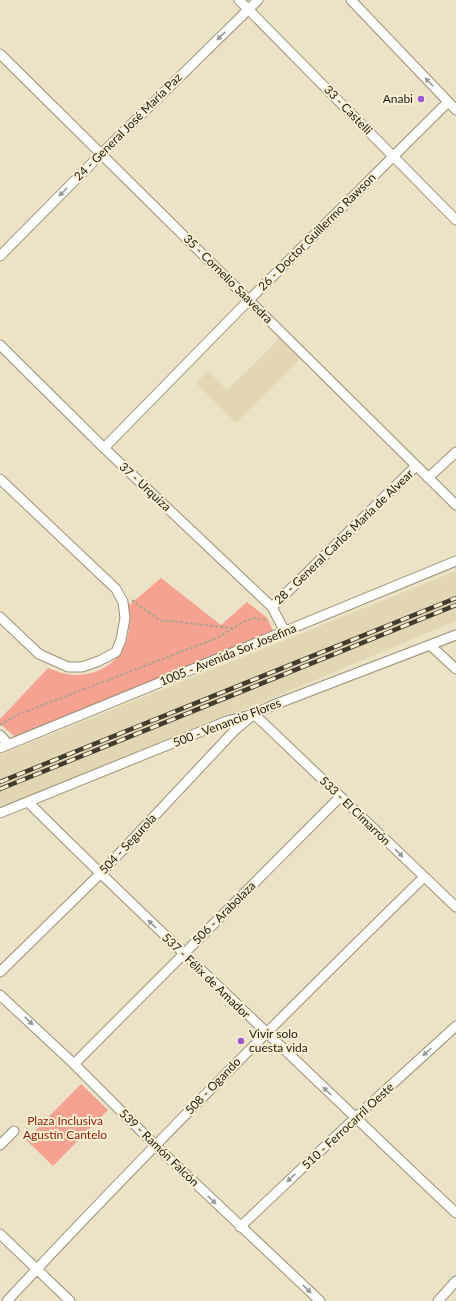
<svg xmlns="http://www.w3.org/2000/svg" width="456" height="1301" font-family="Lato,sans-serif">
<style>
.built{fill:#e3d6b4}
.green{fill:#f5a291}
.lines{fill:none;stroke-linecap:round;stroke-linejoin:round}
.minor-casing{stroke:#9b9177;stroke-width:11}
.path{stroke:#aca48e;stroke-width:2;stroke-dasharray:3 2;stroke-linecap:butt}
.minor{stroke:#fff;stroke-width:9}
.rail-casing{stroke:#403c2e;stroke-width:4.5}
.rail{stroke:#faefd3;stroke-width:3;stroke-dasharray:9;stroke-linecap:butt}
.oneway{fill:#9a9893}
.poi-dot{fill:#9a5ad0;stroke:#faefd3;stroke-width:1.5}
.labels{text-anchor:middle;stroke-width:4;stroke-linejoin:round;paint-order:stroke}
.poi-label{font-size:12px;fill:#1e1b10;stroke:#faefd3;text-anchor:end}
.street-label{font-size:12px;fill:#1e1b10;stroke:#faefd3}
.park-label{font-size:12px;fill:#8c1903;stroke:#faefd3}
</style>
<rect width="100%" height="100%" fill="#ece2c6"/>
<!-- built -->
<path class="built" d="M281,337l20,21 -65,65 -40,-40 12,-12 19,19z
M456,571v50l-193,81 -209,85 -54,19v-51z"/>
<!-- green -->
<path class="green" d="M161,578l60,47 26,-23 20,16 6,13 -258,106 -15,-13v-5l48,-51c8,3 18,7 27,7 39,0 61,-32 53,-69z
M81,1084l27,26 -55,56 -27,-26z"/>
<g class="lines">
<!-- minor casing -->
<g class="minor-casing">
<path id="minor" d="M239,0l217,220
M351,0l105,110
M0,54l456,451
M0,256l101,-102 157,-154
M0,345l104,103 168,159 13,25
M104,448l145,-148 199,-198
M428,478l28,-26
M0,479l116,110 7,13 2,16 -4,22 -5,12 -17,9 -17,6h-14l-29,-13 -39,-37
M272,607l144,-141
M430,645l26,24
M0,735l8,9
M0,748l456,-187
M28,802c78,78 158,153 237,229 64,61 127,122 191,182
M0,813l227,-92 27,-7 17,-8 185,-71
M0,972l100,-98 135,-144 19,-16 202,193
M0,995l74,69 81,81 165,156
M74,1064l266,-267
M0,1145l14,-14
M240,1227l115,-109 101,-92
M0,1234l70,67
M7,1301c135,-145 275,-285 417,-424
M438,1301l18,-20"/>
</g>
<!-- path -->
<path class="path" d="M132,600l27,20 74,8
M0,725l17,-10 200,-77 26,-16 11,-4 14,3"/>
<!-- minor -->
<use href="#minor" class="minor"/>
<!-- rail casing -->
<g class="rail-casing">
<path id="rail" d="M0,782l456,-184
M0,789l456,-184"/>
</g>
<!-- rail -->
<use href="#rail" class="rail"/>
</g>
<!-- one-way arrows -->
<defs><path id="oneway-solid" d="M-6-.8H1V-3.2L6.5 0L1 3.2V.8H-6Z"/></defs>
<g class="oneway">
<use href="#oneway-solid" transform="translate(221 36) rotate(136)"/>
<use href="#oneway-solid" transform="translate(429 82) rotate(-133)"/>
<use href="#oneway-solid" transform="translate(63 192) rotate(135)"/>
<use href="#oneway-solid" transform="translate(399 853) rotate(44)"/>
<use href="#oneway-solid" transform="translate(152 924) rotate(-136)"/>
<use href="#oneway-solid" transform="translate(29 1021) rotate(43)"/>
<use href="#oneway-solid" transform="translate(427 1052) rotate(138)"/>
<use href="#oneway-solid" transform="translate(327 1091) rotate(-136)"/>
<use href="#oneway-solid" transform="translate(291 1178) rotate(137)"/>
<use href="#oneway-solid" transform="translate(212 1200) rotate(44)"/>
<use href="#oneway-solid" transform="translate(307 1289) rotate(43)"/>
</g>
<!-- markers -->
<g class="poi-dot">
<circle cx="421" cy="99" r="4"/>
<circle cx="241" cy="1041" r="4"/>
</g>
<g class="labels">
<!-- poi labels -->
<g class="poi-label">
<text x="413" y="103">Anabi</text>
<text x="249" y="1038" text-anchor="start">Vivir solo<tspan x="249" dy="14">cuesta vida</tspan></text>
</g>
<!-- street labels -->
<g class="street-label">
<text transform="translate(348 110) rotate(46)" y="4">33 - Castelli</text>
<text transform="translate(128 127) rotate(-45)" y="4">24 - General José María Paz</text>
<text transform="translate(317 232) rotate(-45)" y="4">26 - Doctor Guillermo Rawson</text>
<text transform="translate(228 279) rotate(45)" y="4">35 - Cornelio Saavedra</text>
<text transform="translate(145 487) rotate(43)" y="4">37 - Urquiza</text>
<text transform="translate(344 537) rotate(-44)" y="4">28 - General Carlos María de Alvear</text>
<text transform="translate(228 655) rotate(-22)" y="4">1005 - Avenida Sor Josefina</text>
<text transform="translate(227 723) rotate(-21)" y="4">500 - Venancio Flores</text>
<text transform="translate(355 811) rotate(44)" y="4">533 - El Cimarrón</text>
<text transform="translate(128 844) rotate(-47)" y="4">504 - Segurola</text>
<text transform="translate(224 913) rotate(-45)" y="4">506 - Arabolaza</text>
<text transform="translate(206 976) rotate(44)" y="4">537 - Félix de Amador</text>
<text transform="translate(213 1086) rotate(-46)" y="4">508 - Ogando</text>
<text transform="translate(348 1126) rotate(-43)" y="4">510 - Ferrocarril Oeste</text>
<text transform="translate(159 1148) rotate(44)" y="4">539 - Ramón Falcón</text>
</g>
<!-- park labels -->
<g class="park-label">
<text x="65" y="1125">Plaza Inclusiva<tspan x="65" dy="14">Agustín Cantelo</tspan></text>
</g>
</g>
</svg>
